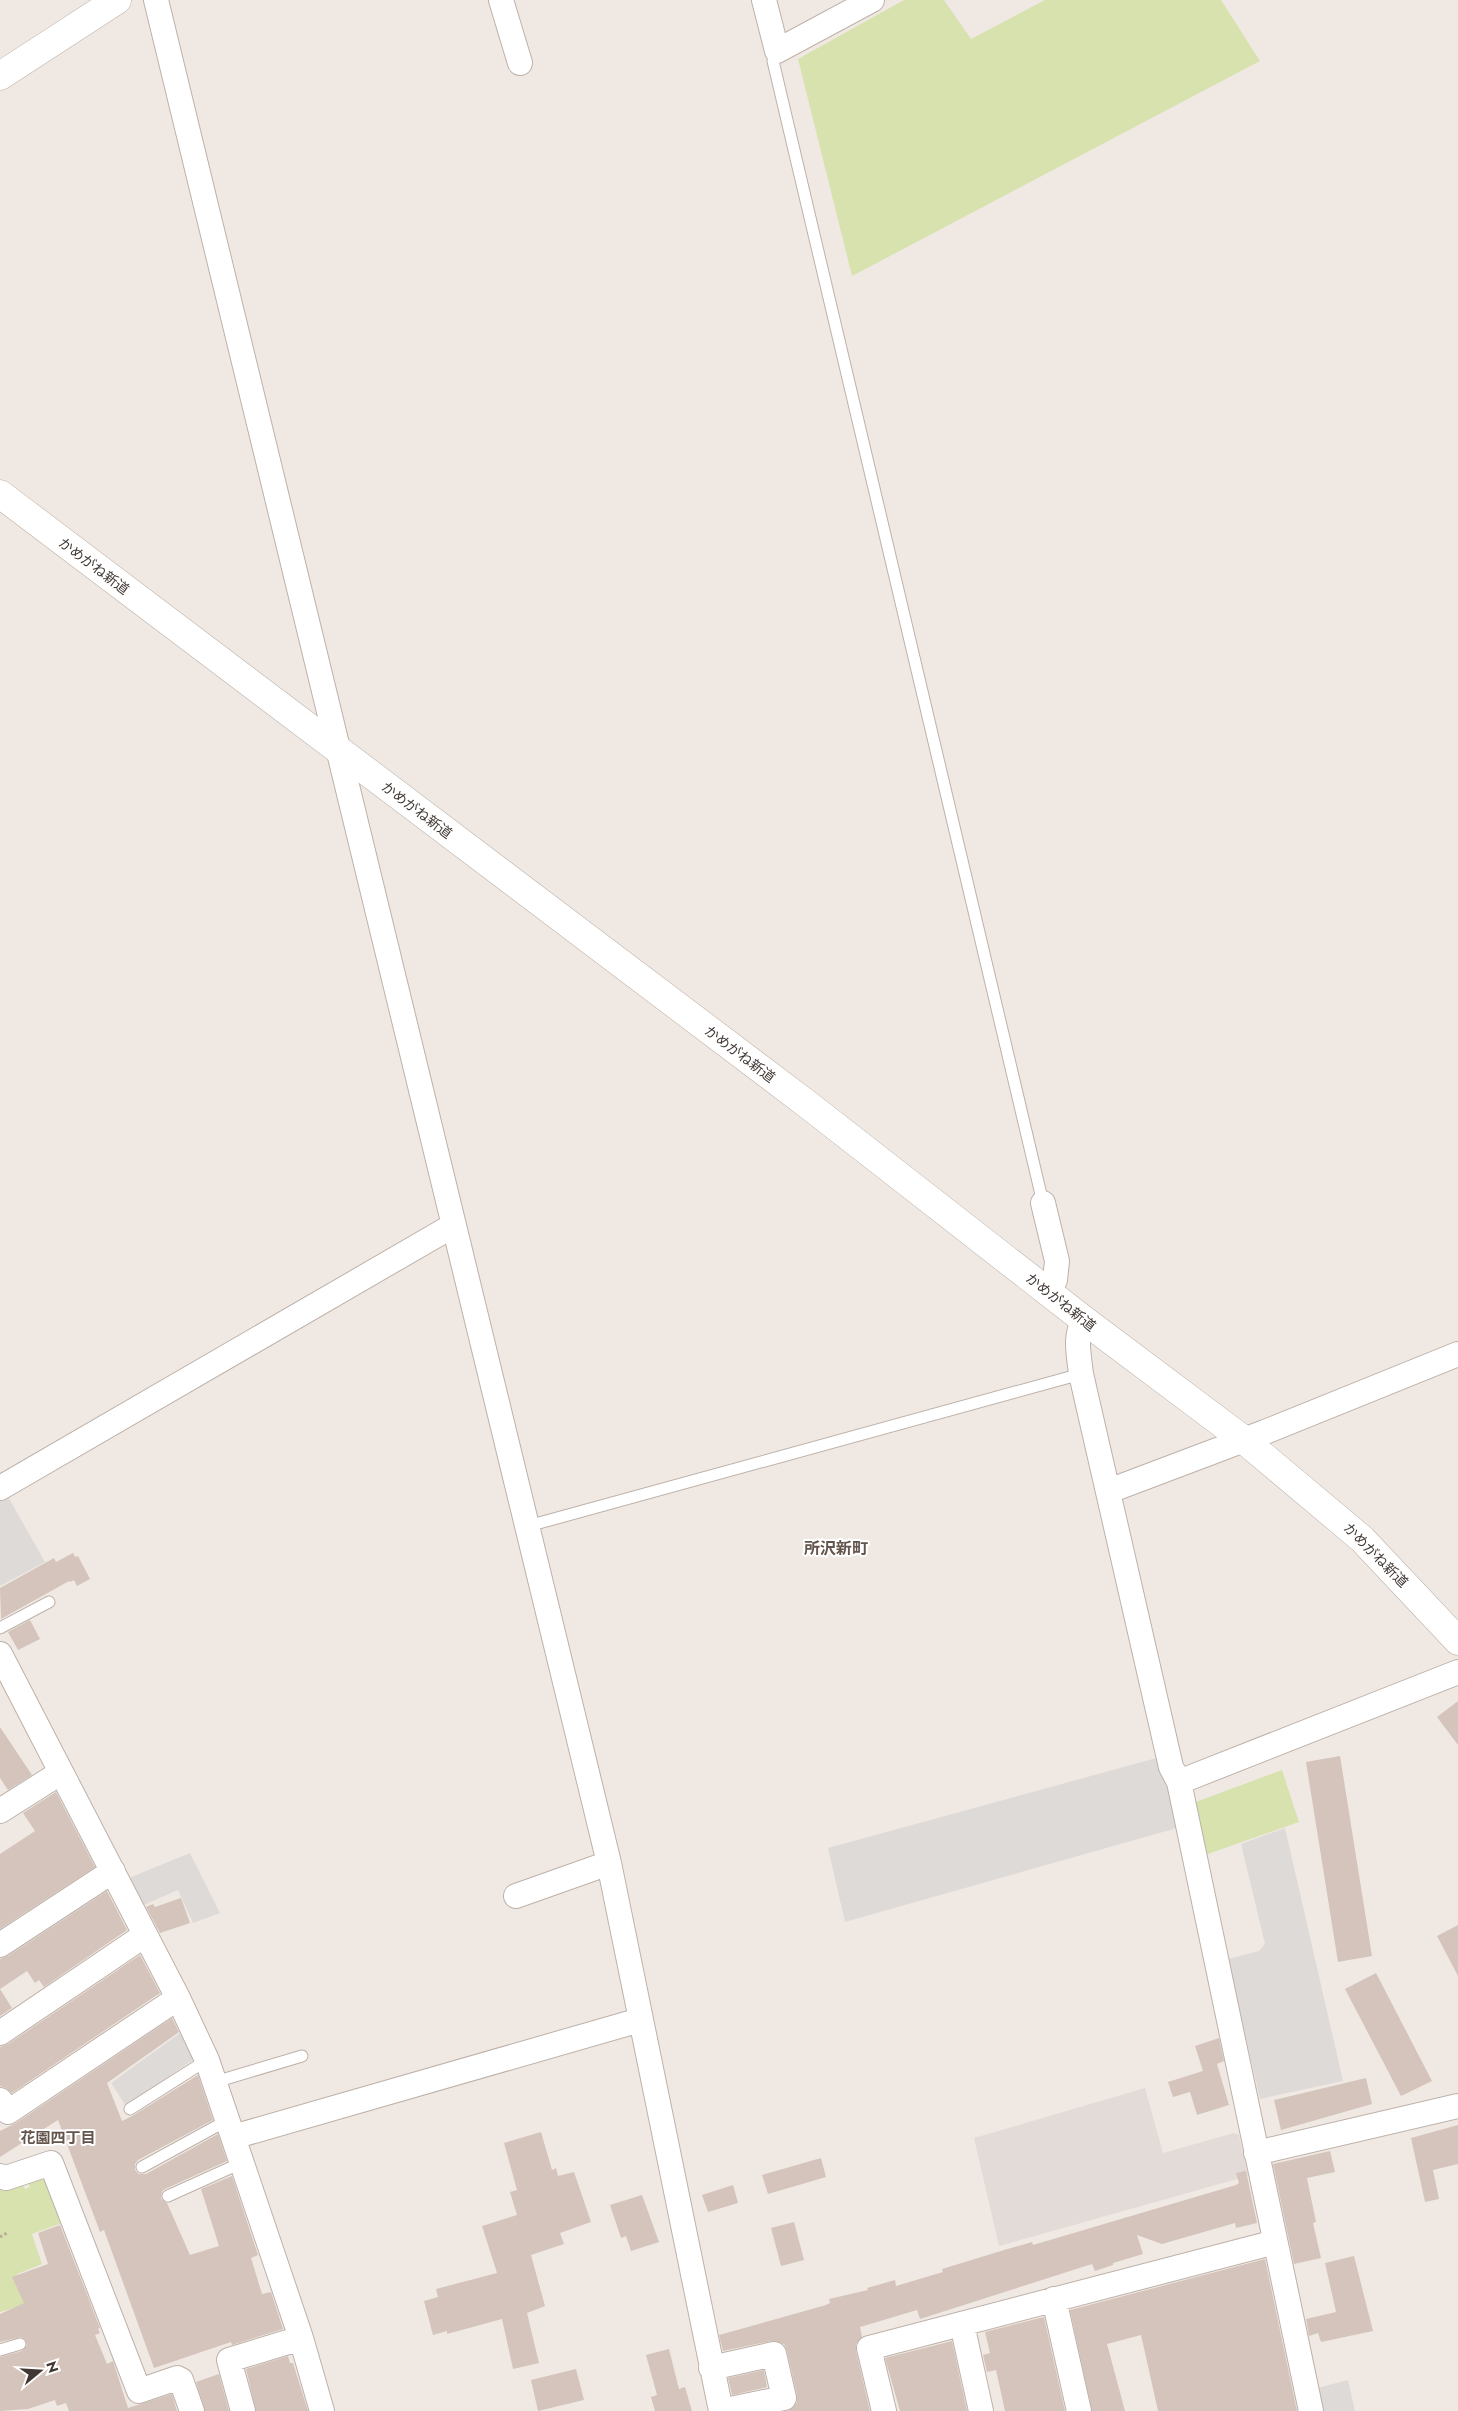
<svg xmlns="http://www.w3.org/2000/svg" width="1458" height="2411" font-family="Jost,'Noto Sans JP',sans-serif">
<style>
.industrial{fill:#e2dbd8}
.green{fill:#d8e2ae}
.parking{fill:#dedad8}
.building{fill:#d4c4bc}
.lines{fill:none;stroke-linecap:round;stroke-linejoin:round}
.service-casing{stroke:#bdb1a9;stroke-width:13}
.minor-casing{stroke:#bdb1a9;stroke-width:26}
.tertiary-casing{stroke:#bdb1a9;stroke-width:29}
.path{stroke:#bba699;stroke-width:3;stroke-dasharray:2.5 2.5;stroke-linecap:butt}
.service{stroke:#fff;stroke-width:11}
.minor{stroke:#fff;stroke-width:24}
.tertiary{stroke:#fff;stroke-width:28}
.labels{text-anchor:middle;stroke-width:4;stroke-linejoin:round;paint-order:stroke}
.street-label{font-size:14px;fill:#413834;stroke:#fff}
.neighbourhood-label{font-size:15px;font-weight:bold;fill:#63544c;stroke:#fff}
.quarter-label{font-size:16px;font-weight:bold;fill:#63544c;stroke:#fff}
</style>
<rect width="100%" height="100%" fill="#f0e9e3"/>
<!-- industrial -->
<path class="industrial" d="M1145,2088l18,65 71,-20 5,2 9,41 -249,70 -25,-108z"/>
<!-- green -->
<path class="green" d="M904,0h40l27,39 74,-39h176l39,61 -408,215 -54,-217z
M1282,1770l17,52 -94,33 -12,-52z
M38,2177l13,7 14,38 -33,12 10,30 -25,10 14,29 -31,9v-126l22,-3 3,6 5,-2 -3,-6z"/>
<!-- parking -->
<path class="parking" d="M6,1493l39,69 -45,24v-90z
M1160,1757l17,71 -332,94 -17,-74z
M1285,1828l58,253 -83,18 -32,-140 31,-8 6,-7 -24,-100z
M190,1853l30,60 -27,10 -15,-33 -39,17 -15,-27z
M187,2028l10,29 -71,49 -15,-23z
M1348,2380l7,31h-36l-5,-22z"/>
<!-- building -->
<path class="building" d="M73,1553l2,4 3,-1 12,23 -13,7 -3,-6 -4,2 -1,-1 -68,38 -1,-31 54,-30 2,4z
M30,1620l10,19 -22,11 -10,-18z
M1458,1701v44l-21,-28z
M0,1727l32,48 -24,15 -8,-12z
M1340,1756l32,200 -34,6 -32,-200z
M56,1792l39,75 -95,62v-75l35,-23 -12,-18z
M107,1891l20,39 -83,57 -5,-7 -4,3 -8,-12 -27,18 12,19 -12,8v-57l8,-3z
M181,1898l9,25 -30,10 -14,-26 7,-3 2,3z
M1458,1925v51l-21,-40z
M140,1955l20,38 -148,100 -6,-5 -6,-2v-39l8,-3z
M1376,1973l56,108 -31,15 -56,-107z
M172,2018l7,14 -72,51 15,38 12,-6 64,-40 15,45 -75,40 -3,4v6l4,4h7l72,-40 9,27 -62,28 -3,2 -1,8 6,4 23,52 29,-9 -18,-57 31,-13 26,79 -7,3 11,36 9,-2 12,37 -51,16 -1,-3 -77,26 -50,-138 -4,2 -42,-112 -58,37v-26l16,-8z
M1219,2038l5,23 -7,3 12,41 -32,10 -7,-23 -17,5 -5,-15 35,-11 -8,-25z
M1366,2078l6,26 -91,26 -7,-30z
M1458,2125v39l-25,6 6,29 -14,3 -14,-64z
M541,2132l11,38 4,-2 2,8 16,-4 17,50 -31,11 4,11 -33,11 14,51 -18,7 12,50 -26,6 -11,-50 -55,15v-3l-14,4 -9,-34 14,-4 -2,-8 61,-16 -15,-47 35,-11 -7,-23 7,-2 -13,-47z
M1330,2151l5,21 -28,6 9,44 -3,1 8,35 -27,6 -21,-100z
M821,2158l5,19 -58,17 -6,-19z
M1246,2171l11,52 -21,5 -1,-5 -73,21 -25,-9 6,19 -30,9v2l-18,6 -3,-7 -172,55 -3,-9 -57,17 2,10 -6,7v7l14,60h-82l9,-8v-8l-10,-44 -3,-7 -13,-3 -48,10 -4,-16 107,-30 4,-2 -1,-4 39,-9 -1,-2 28,-8 1,6 47,-14 -1,-3 59,-18 31,-9 1,3 203,-60 3,-2 -3,-10z
M733,2185l5,18 -30,9 -6,-17z
M642,2195l17,47 -28,9 -5,-15 -5,2 -11,-33z
M794,2222l10,38 -23,6 -10,-38z
M60,2225l40,103 -2,1 2,4 -5,2 12,29 6,-3 15,47 44,-14 5,17h-108l-3,-8 -9,3 -2,-6 -27,9 -28,2v-54l22,-6 5,-6 -2,-6 -4,-2 -21,5v-28l24,-11 -12,-26 36,-13 -10,-31z
M1354,2256l19,75 -52,11 -3,-9 -9,3 -3,-17 30,-7 -11,-49z
M1265,2259l32,152h-139l-17,-76 -34,9 18,67h-33l-22,-101z
M1044,2317l21,94h-60l-9,-41 -9,2 -4,-17 7,-2 -5,-21z
M952,2341l15,70h-67l-15,-53z
M669,2349l10,40 6,-2 7,24h-37l-4,-14 6,-2 -11,-40z
M288,2356l2,7h3l15,48h-52l-10,-42z
M576,2369l8,31 -46,11 -7,-31z
M764,2370l3,17 -35,8 -4,-17z
M219,2374l10,37h-24l-9,-29z"/>
<g class="lines">
<!-- service casing -->
<g class="service-casing">
<path id="service" d="M777,51l-4,10 270,1142
M528,1526l553,-152
M0,1628l49,-26
M215,2082l87,-26
M130,2109l77,-49
M142,2167l86,-47
M168,2196l73,-33
M0,2350l20,-6"/>
</g>
<!-- minor casing -->
<g class="minor-casing">
<path id="minor" d="M156,0l453,1863 112,548
M501,0l19,63
M764,0l13,51 95,-51
M1043,1203l14,58 -2,19 -7,12
M1084,1320c-10,17 -5,34 -3,54l90,393 8,15 132,629
M0,1488l454,-263
M1109,1491l156,-59 193,-78
M0,1654l178,344 29,62 94,278 21,73
M1179,1782l279,-110
M0,1811l60,-38
M516,1896l93,-33
M0,1945l113,-74
M0,2033l145,-98
M0,2100l8,12 170,-114
M233,2137l407,-117
M1256,2153l202,-47
M0,2176l6,2 45,-15 88,228 38,-13 4,2 11,31
M1054,2299l25,112
M962,2324l19,87
M711,2368l63,-14 10,44 -63,13
M243,2411l-14,-51 72,-22
M884,2411l-15,-63 406,-106"/>
</g>
<!-- tertiary casing -->
<g class="tertiary-casing">
<path id="tertiary" d="M0,76l117,-76
M0,494l807,610 277,216 160,120 118,99 96,102"/>
</g>
<!-- path -->
<path class="path" d="M0,2237l7,-4"/>
<!-- service -->
<use href="#service" class="service"/>
<!-- minor -->
<use href="#minor" class="minor"/>
<!-- tertiary -->
<use href="#tertiary" class="tertiary"/>
</g>
<g class="labels">
<!-- street labels -->
<g class="street-label">
<text transform="translate(94 566) rotate(37)" y="5">かめがね新道</text>
<text transform="translate(417 810) rotate(37)" y="5">かめがね新道</text>
<text transform="translate(740 1054) rotate(37)" y="5">かめがね新道</text>
<text transform="translate(1061 1302) rotate(38)" y="5">かめがね新道</text>
<text transform="translate(1376 1555) rotate(45)" y="5">かめがね新道</text>
</g>
<!-- neighbourhood labels -->
<g class="neighbourhood-label">
<text x="58" y="2143">花園四丁目</text>
</g>
<!-- quarter labels -->
<g class="quarter-label">
<text x="836" y="1554">所沢新町</text>
</g>
</g>
<!-- north arrow -->
<g transform="translate(40 2371) rotate(72)" stroke="#ffffff" stroke-width="4" paint-order="stroke">
<path d="M0-4L9 19L0 12L-9 19Z" fill="#413834"/>
<text y="-8" font-size="14" font-weight="bold" text-anchor="middle" fill="#413834">N</text>
</g>
</svg>
